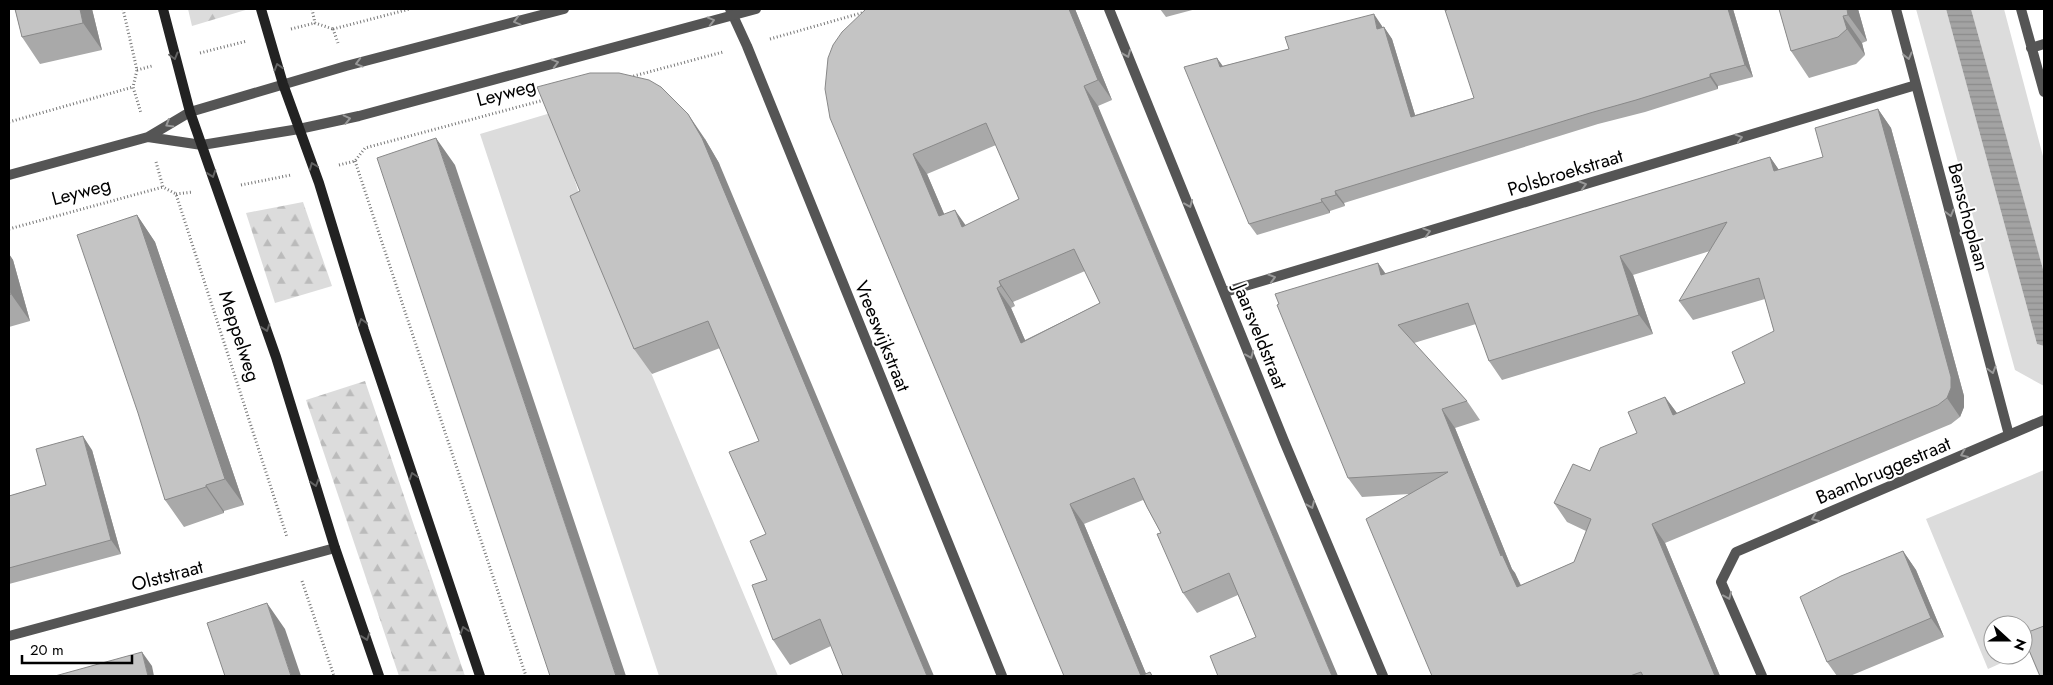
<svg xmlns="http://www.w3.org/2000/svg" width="2053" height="685" font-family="Jost,sans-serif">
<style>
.green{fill:#dcdcdc}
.forest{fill:url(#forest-firs)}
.water{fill:url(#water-rules)}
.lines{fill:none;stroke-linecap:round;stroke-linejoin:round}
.path{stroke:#777;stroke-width:3;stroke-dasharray:1 2.5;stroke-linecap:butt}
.minor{stroke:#555;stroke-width:10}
.tertiary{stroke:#555;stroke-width:10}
.secondary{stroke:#222;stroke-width:10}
.wall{fill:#a9a9a9;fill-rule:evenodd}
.shaded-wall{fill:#898989}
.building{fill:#c4c4c4;stroke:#898989;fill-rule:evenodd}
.oneway{stroke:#999}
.oneway2{stroke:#646464}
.labels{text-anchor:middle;stroke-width:4;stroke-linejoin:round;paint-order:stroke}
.street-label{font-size:19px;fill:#000;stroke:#fff}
</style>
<defs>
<pattern id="forest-firs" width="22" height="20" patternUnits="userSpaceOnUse" patternTransform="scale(1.25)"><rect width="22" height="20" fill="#dcdcdc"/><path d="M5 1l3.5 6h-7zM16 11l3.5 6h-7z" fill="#bbb"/></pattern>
<pattern id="water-rules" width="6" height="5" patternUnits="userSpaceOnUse" patternTransform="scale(1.25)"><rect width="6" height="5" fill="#a3a3a3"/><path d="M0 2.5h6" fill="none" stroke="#8b8b8b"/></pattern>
</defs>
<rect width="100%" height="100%" fill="#fff"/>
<!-- green -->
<path class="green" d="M1916,9h30l91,335 7,2v40l-29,-16z
M1971,9h33l40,151v114z
M554,112l33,108 191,456h-119l-179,-542z
M2044,470v206h-5l-10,-25 -6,2v-28h-30v30h26l-31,14 -62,-150z"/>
<!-- forest -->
<path class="forest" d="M188,9h61l-57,17z
M303,202l29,84 -57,17 -29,-90z
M365,381l100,295h-66l-93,-276z"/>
<!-- water -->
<path class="water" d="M1946,9h25l73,264v73l-7,-2z"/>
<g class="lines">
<!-- path -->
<path class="path" d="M123,9l14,61 -4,17 8,26
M312,9l3,14 18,6
M291,29l24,-6
M333,29l5,14
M333,29l77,-20
M770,39l95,-27
M200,53l47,-12
M137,70l15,-4
M630,77l93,-25
M9,122l124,-35
M355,161l171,515
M156,162l7,25 13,7 111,343
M339,165l16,-4 10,-13 179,-48
M241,185l50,-10
M176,194l17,-2
M9,229l154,-42
M302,581l32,95"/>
<!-- minor -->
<path class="minor" d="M730,9l17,37 255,630
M1109,9l175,432 99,235
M1896,9l113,426
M2021,9l23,83
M2031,48l13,-4
M148,137l54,8
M9,175l139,-38 42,-25
M1225,292l691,-207
M9,636l326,-88
M1762,676l-41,-94 15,-30 308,-132"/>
<!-- tertiary -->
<path class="tertiary" d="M190,112l156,-46 218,-57
M202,145l97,-16 60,-13 397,-107"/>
<!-- secondary -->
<path class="secondary" d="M163,9l27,103 86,245 59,191 44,128
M261,9l22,75 36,99 45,147 116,346"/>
</g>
<!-- wall -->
<path class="wall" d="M15,9h77l10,41 -62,14 -18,-27z
M866,9h209l37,91 -14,6 158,531 -18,-42 -41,18 -14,-20 -22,-60 -18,-33 -59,24 62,150 4,-2 3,4h-89zM996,145l23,54 -53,27 -22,-12 -17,-40zM1085,271l15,32 -75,37 -14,-32 4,-2 -2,-4z
M1160,9h36l-30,8z
M1733,9l20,68 -35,9v3l-73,23 -47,12 -254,79 1,3 -15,5v2l-73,22 -8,-11 -26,-158 159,-40v1h2l8,12 23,76 59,-17z
M1779,9h79l9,32 -5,2 3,12 -9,9 -47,14 -18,-27z
M1878,109l13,19 73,268v11l-4,10 -9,7 -286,119 55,133h-288l-23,-182 -47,3 -14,-19 30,-215 8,11 384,-117 9,13 44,-13zM1710,251l-31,50 14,19 72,-21 9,32 -29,52 -68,30 -12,-16 -28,36 -47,38 -36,32 13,19 19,9 -12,31 -53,23 -6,-12 -3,-4 -57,-141 25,-8 -13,-19 -53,-58 62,-19 13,37 13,19 151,-46 -20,-59z
M705,139l14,24 112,483 -41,19 -17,-25 -6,-60 -1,-46 -7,-93 -39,-93 -68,26 -18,-25 -54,-158z
M137,215l18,27 89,263 -20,6v2l-40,14 -19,-27z
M9,254l4,6 17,61 -21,6z
M92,450l29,104 -112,30v-88l37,-11z
M1903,551l13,19 28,67 -94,39h-13l-10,-14z"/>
<!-- shaded-wall -->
<path class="shaded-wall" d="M80,9h12l10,41 -19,-27z
M1069,9h6l37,91 -14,-20z
M1728,9h5l20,68 -8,-12z
M1847,9h11l9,32 -19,-26z
M1374,14l8,12 4,14 -9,-11z
M1843,16l19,27 3,12 -18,-26z
M1384,27l8,12 27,89 -8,-11z
M1217,58l8,11 -5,-2z
M1710,74l8,12v3l-8,-12z
M1084,86l14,20 240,570h-6z
M1878,109l13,19 73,268v11l-4,10 -13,-19z
M688,114l17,25 14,24 215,513h-7z
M436,138l19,27 171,511h-10z
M913,154l14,20 27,63 -15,-21z
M1770,157l13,19 -9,-5z
M1335,191l9,12 1,3 -9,-11z
M1321,199l9,12v2l-8,-11z
M955,210l14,20 -7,-3z
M137,215l18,27 89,263 -19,-26z
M9,254l4,6 17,61 -19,-27 -2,-8z
M1620,256l13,19 20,59 -14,-19z
M1378,263l13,19 -10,-7z
M999,281l14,21 2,4 -14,-20z
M997,288l14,20 24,55 -14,-20z
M1665,397l14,19 -6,-1z
M1442,409l13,19 57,141 3,4 15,33 -13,-19 -16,-31z
M83,436l9,14 29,104 -10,-14z
M206,485l18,26v2l-18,-26z
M1070,504l14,20 63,152h-6z
M1652,524l13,19 55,133h-5z
M1903,551l13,19 28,67 -13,-19z
M267,603l18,26 16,47h-10z
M142,652l10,14 2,10h-6z"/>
<!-- building -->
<path class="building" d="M15,9h65l3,14 -61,14z
M866,9h203l29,71 -14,6 248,590h-114l-8,-20 46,-19 -27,-64 -46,20 -26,-59 4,-1 -14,-26 -13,-29 -64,26 71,172h-77l-234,-558 -5,-29 3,-31 5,-13 9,-13zM986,123l33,76 -57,28 -7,-17 -16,6 -26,-62zM1074,249l26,54 -79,40 -24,-55 4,-2 -2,-5z
M1446,9h282l17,56 -35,9v3l-74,23 -46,13 -255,78 1,4 -15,4 1,3 -73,22 -65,-157 33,-9 3,9 69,-18 -4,-12 89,-23 3,15 7,-2 27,90 63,-19 -29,-88h2z
M1779,9h68l1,6 -5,1 4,13 -9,8 -47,14z
M590,73h29l30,7 12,7 27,27 14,24 225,538h-84l-23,-57 -47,21 -21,-55 15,-5 -17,-39 16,-7 -37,-82 30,-11 -51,-120 -74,28 -64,-153 10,-5 -43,-104z
M1878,109l73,268v11l-4,10 -9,7 -286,119 63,152h-72l-2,-4 -11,4h-198l-66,-157 82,-47 -100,6 -71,-173 2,-1 -4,-10 103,-31 3,12 389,-118 4,14 49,-14 -8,-29zM1727,222l-48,79 80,-23 15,53 -42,21 13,31 -72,32 -8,-18 -37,15 9,21 -37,15 -10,23 -17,-7 -19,39 37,16 -17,43 -57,25 -15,-33 -1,2 -59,-147 25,-8 -69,-76 70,-22 21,58 150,-46 -19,-59z
M436,138l180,538h-66l-173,-518z
M137,215l88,264 -19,6v2l-41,13 -27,-87 -61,-178z
M9,286l2,8 -2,1z
M83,436l28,104 -102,28v-72l37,-11 -10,-36z
M1903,551l28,67 -104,44 -27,-65 41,-21z
M267,603l24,73h-66l-18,-53z
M2044,626v50h-4l-17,-40v-2z
M142,652l6,24h-93z
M1150,672l2,4h-11z"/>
<!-- one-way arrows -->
<defs><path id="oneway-chevron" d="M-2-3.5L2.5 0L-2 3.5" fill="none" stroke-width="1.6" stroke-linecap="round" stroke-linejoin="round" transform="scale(1.25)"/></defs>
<g class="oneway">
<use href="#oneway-chevron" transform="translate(517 21) rotate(165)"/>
<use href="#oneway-chevron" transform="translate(711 21) rotate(-15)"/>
<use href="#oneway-chevron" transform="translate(1127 54) rotate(68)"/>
<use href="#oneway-chevron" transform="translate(1908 56) rotate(76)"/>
<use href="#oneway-chevron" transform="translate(359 63) rotate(165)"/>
<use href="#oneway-chevron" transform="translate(555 63) rotate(-15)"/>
<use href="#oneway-chevron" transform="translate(347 119) rotate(-13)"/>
<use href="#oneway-chevron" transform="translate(169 124) rotate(149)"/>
<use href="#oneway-chevron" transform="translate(1739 138) rotate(-17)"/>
<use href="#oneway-chevron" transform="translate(1583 185) rotate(-17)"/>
<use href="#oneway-chevron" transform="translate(1189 204) rotate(68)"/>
<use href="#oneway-chevron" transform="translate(1950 213) rotate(75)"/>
<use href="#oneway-chevron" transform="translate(1427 232) rotate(-17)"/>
<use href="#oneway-chevron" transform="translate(1272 278) rotate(-17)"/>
<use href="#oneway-chevron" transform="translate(1250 355) rotate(68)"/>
<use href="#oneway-chevron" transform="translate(1992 370) rotate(75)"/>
<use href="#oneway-chevron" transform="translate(1964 454) rotate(157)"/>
<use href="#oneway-chevron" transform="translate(1311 505) rotate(67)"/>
<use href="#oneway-chevron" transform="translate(1815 518) rotate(157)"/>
<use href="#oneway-chevron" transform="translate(1728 596) rotate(67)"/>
</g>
<g class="oneway2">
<use href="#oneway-chevron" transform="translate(174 56) rotate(75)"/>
<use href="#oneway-chevron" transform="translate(278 67) rotate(-107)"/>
<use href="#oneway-chevron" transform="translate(313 166) rotate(-111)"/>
<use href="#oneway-chevron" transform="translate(212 174) rotate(71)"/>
<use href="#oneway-chevron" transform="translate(362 322) rotate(-107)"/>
<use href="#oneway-chevron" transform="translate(266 328) rotate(71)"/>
<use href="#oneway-chevron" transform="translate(413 476) rotate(-108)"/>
<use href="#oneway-chevron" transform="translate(315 483) rotate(73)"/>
<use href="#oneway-chevron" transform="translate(464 630) rotate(-108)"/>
<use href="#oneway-chevron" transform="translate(366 637) rotate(71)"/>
</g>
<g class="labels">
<!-- street labels -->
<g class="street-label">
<text transform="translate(506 92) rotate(-15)" y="7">Leyweg</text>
<text transform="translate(1565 172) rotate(-17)" y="7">Polsbroekstraat</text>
<text transform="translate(81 191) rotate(-15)" y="7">Leyweg</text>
<text transform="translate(1969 217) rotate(75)" y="7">Benschoplaan</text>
<text transform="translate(240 336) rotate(72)" y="7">Meppelweg</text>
<text transform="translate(883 336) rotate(68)" y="7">Vreeswijkstraat</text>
<text transform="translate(1261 336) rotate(68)" y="7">Jaarsveldstraat</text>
<text transform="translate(1883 470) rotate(-23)" y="7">Baambruggestraat</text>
<text transform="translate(167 575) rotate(-15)" y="7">Olststraat</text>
</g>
</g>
<!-- border -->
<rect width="2053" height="685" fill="none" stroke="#000000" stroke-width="20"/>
<!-- north arrow -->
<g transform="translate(2008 640) rotate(111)"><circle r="24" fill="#ffffff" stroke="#999999"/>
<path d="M0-4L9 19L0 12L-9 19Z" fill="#000000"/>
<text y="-8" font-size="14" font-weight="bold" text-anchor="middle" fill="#000000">N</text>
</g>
<!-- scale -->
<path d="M22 655v8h110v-8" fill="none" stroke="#000000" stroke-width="2.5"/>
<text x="30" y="655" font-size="15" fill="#000000" stroke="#ffffff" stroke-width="4" paint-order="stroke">20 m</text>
</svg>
